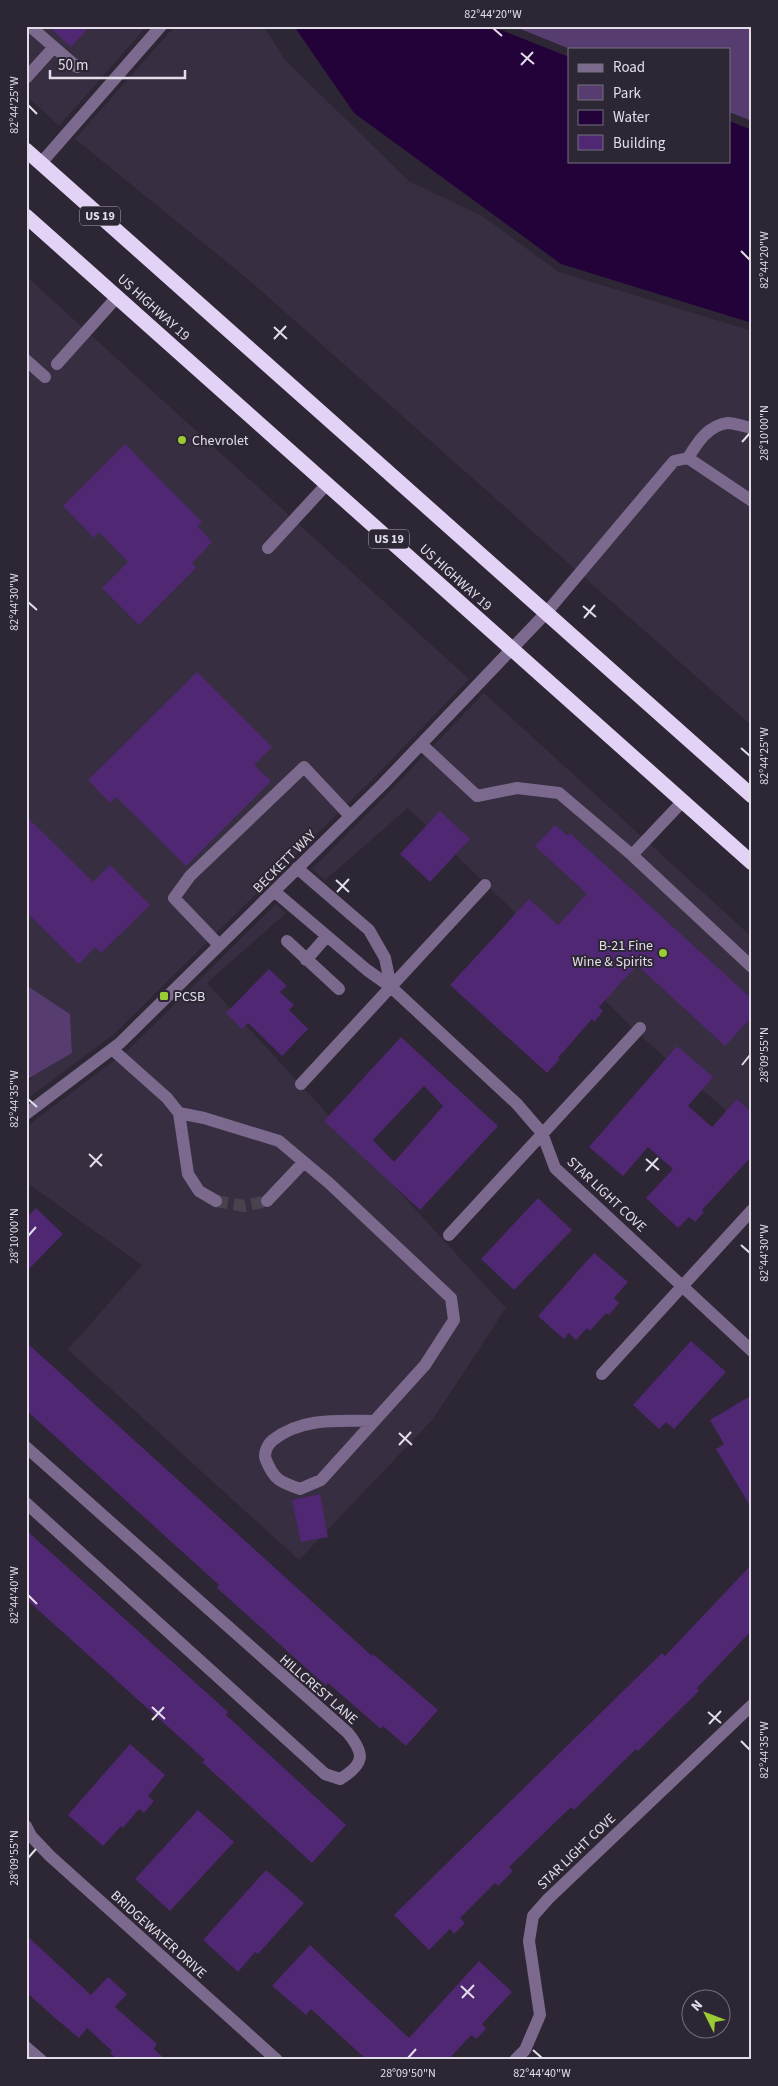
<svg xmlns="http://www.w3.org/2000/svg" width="778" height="2086" font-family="'Source Sans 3',sans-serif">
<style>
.built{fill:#372e41}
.green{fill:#563c6f}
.water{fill:#23023a}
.building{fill:#502772;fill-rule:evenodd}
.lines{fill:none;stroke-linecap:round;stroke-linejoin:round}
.minor-tunnel{stroke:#48424f;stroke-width:12;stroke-dasharray:12 6;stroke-linecap:butt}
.minor{stroke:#7b6a8d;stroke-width:12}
.highway{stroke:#e2d2f5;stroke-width:15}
.ticks{fill:none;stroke:#e2dee8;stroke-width:2}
.poi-dot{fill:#9acb35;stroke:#2d2634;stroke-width:2}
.labels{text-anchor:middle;stroke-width:4;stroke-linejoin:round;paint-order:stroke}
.shield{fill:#2d2634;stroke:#aca7b2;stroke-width:1}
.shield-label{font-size:12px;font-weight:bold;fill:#e2dee8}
.street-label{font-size:14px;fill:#e2dee8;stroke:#2d2634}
.poi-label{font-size:14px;fill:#e2dee8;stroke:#2d2634;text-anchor:start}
.neatline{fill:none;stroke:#e2dee8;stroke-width:2}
.ticks-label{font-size:12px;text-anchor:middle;fill:#e2dee8}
</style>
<rect width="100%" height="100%" fill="#2d2634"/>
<!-- built -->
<path class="built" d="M26,26h121l-88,100 -33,-31z
M175,26h89l20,33 125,122 73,35 77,56 193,59v395l-503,-446 -174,-141z
M26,276l443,403 -94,98 -262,258 -87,65v-15l7,-9 39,-23 -2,-39 -44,-29z
M484,693l268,244v196l-108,-94 -236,-231 -83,72 -13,-11 78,-78z
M276,904l10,9 -79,70 299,325 -73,111 -134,141 -232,-211 13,-13 62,-71 -116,-83v-55l102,-77z"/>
<!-- green -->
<path class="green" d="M513,26h239v95l-23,-9v-63h-159z
M26,985l44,29 2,39 -46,27z"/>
<!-- water -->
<path class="water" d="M294,26h197l78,31v104h160v-40l23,9v193l-191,-59 -207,-151z"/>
<!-- building -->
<path class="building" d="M48,26h42l-19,21z
M125,444l77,78 -5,4 15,16 -20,21 4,5 -57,57 -37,-37 26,-26 -29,-30 -5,6 -31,-32z
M197,672l75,75 -18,18 17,16 -85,85 -70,-69 -6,6 -22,-23z
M440,811l30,28 -40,43 -30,-28z
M26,816l67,66 17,-17 40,40 -49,48 -6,-6 -16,17 -53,-52z
M555,825l13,11 2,-3 182,166v18l-27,29 -88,-81 -38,42 4,4 -9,11 -2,-3 -34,39 2,1 -13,14 -97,-88 79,-86 29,26 29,-31 -52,-48z
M269,969l18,17 -7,6 14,13 -5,5 19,19 -26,27 -34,-33 -6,6 -16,-16z
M401,1037l97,89 -78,84 -96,-89zM424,1086l19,20 -49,56 -21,-22z
M677,1046l36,31 -25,29 24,21 25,-28 15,14v43l-50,54 2,2 -9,10 -6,-5 -11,11 -32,-30 27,-29 -25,-22 -25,29 -34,-29z
M538,1198l34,32 -58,60 -33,-31z
M36,1208l27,26 -37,38v-54z
M594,1253l34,29 -14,16 5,5 -10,12 -3,-2 -16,18 -3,-3 -11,12 -7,-7 -5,6 -26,-23z
M691,1341l35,31 -52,57 -8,-7 -7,7 -26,-24z
M26,1342l346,314 1,-2 65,56 -32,36 -23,-20 -2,3 -53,-46 -2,3 -109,-98 2,-3 -193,-175z
M752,1395v114l-36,-60 8,-5 -14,-24z
M320,1494l8,43 -27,5 -9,-42z
M26,1530l202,182 -2,3 120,110 -34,38 -110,-101 3,-2 -179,-161z
M752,1564v66l-55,58 2,3 -61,60 -2,-2 -62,61 -3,-3 -62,60 4,4 -15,15 -3,-3 -35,35 5,5 -11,11 -4,-5 -21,21 -35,-35 268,-262 3,3z
M130,1744l35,31 -17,21 6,5 -10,12 -5,-4 -16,19 -2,-2 -18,20 -35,-31z
M198,1810l36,32 -64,69 -35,-32z
M266,1870l38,33 -46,51 -3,-2 -17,20 -35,-32z
M26,1935l65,60 17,-18 19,17 -12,13 42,37 -3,5 12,11h-48l-8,-7 2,-2 -25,-23 -8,10 -24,-20 -29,-26z
M310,1945l99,93 70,-77 33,31 -30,32 4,5 -10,10 -5,-4 -23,25h-81l-56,-51 -5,6 -34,-29z"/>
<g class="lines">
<!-- minor-tunnel -->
<path class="minor-tunnel" d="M216,1201l28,5 23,-5"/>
<!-- minor -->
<path class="minor" d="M32,28l45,39
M26,78l28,-31
M41,163l120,-137
M26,360l19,17
M57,364l60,-67
M688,458c9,-15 20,-33 40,-35 7,0 17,4 24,5
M268,548l59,-64
M421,744l56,52 40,-8 42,5 73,62
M683,801l-51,54 120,112
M297,868l72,62 16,28 6,29
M274,891l93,79 24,17 126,117 25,29 13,35 197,183
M287,941l52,48
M219,945l-45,-47 16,-22 114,-109 46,49
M306,960l21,-24
M112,1049l55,49 12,15 25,5 75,23 50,42 122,115 3,22 -29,45 -104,115 -21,9c-20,-7 -26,-9 -34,-29 -3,-7 2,-16 7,-20 29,-23 66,-19 101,-19
M301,1084l184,-199
M179,1113l9,61 11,17 17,10
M26,1114l94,-71 263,-259 163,-171 128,-152 14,-3 64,43
M267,1201l37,-39
M449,1235l191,-207
M602,1374l150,-164
M26,1447l322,286c17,21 17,31 -8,46l-15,-5 -299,-271
M26,1826l5,10 19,20 227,204
M26,2047l15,13
M515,2060l10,-10 15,-35 -11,-74 4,-25 15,-17 204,-194"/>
<!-- highway -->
<path class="highway" d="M26,150l726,646
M26,216l726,647"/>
</g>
<!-- ticks -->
<path class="ticks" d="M493,28l9,8M521,53l13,11M521,65l12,-13M28,105l9,9M741,251l9,9M274,327l13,12M274,339l12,-13M742,442l8,-9M28,602l9,8M583,606l13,11M584,618l11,-13M741,748l9,8M336,880l13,12M337,892l12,-13M742,1065l8,-10M28,1099l9,8M89,1154l13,12M646,1159l13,11M90,1167l12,-13M646,1171l12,-13M28,1236l8,-9M741,1245l9,8M399,1433l13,12M399,1445l12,-13M28,1595l9,9M152,1707l13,12M708,1712l13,11M152,1720l12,-13M709,1724l12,-13M741,1741l9,9M28,1858l8,-9M461,1986l13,12M462,1998l12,-13M533,2050l9,8M408,2058l8,-9"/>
<!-- markers -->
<g class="poi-dot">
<circle cx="182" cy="440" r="5"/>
<circle cx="663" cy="953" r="5"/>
<rect x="159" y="991" width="10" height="10" rx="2.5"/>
</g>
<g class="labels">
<!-- shield labels -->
<g class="shield">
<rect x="80" y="206.5" width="40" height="19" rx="4"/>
<rect x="369" y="529.5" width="40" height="19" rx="4"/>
</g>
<g class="shield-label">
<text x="100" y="220">US 19</text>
<text x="389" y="543">US 19</text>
</g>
<!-- street labels -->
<g class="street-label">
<text transform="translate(154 307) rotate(42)" y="5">US HIGHWAY 19</text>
<text transform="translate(456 577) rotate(42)" y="5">US HIGHWAY 19</text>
<text transform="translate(284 861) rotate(-45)" y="5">BECKETT WAY</text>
<text transform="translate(607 1194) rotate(43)" y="5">STAR LIGHT COVE</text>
<text transform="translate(319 1689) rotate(41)" y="5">HILLCREST LANE</text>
<text transform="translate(576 1851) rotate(-44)" y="5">STAR LIGHT COVE</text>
<text transform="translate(159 1934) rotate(42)" y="5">BRIDGEWATER DRIVE</text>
</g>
<!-- poi labels -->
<g class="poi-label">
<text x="192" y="445">Chevrolet</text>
<text x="653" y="950" text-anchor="end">B-21 Fine<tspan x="653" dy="16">Wine &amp; Spirits</tspan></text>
<text x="174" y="1001">PCSB</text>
</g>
</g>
<!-- border -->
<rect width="778" height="2086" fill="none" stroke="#2d2634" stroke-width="55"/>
<!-- legend -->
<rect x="568" y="48" width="162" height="115" fill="#2d2634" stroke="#75707c"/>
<rect x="578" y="64" width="25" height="8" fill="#7b6a8d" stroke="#75707c"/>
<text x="613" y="72" font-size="15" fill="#e2dee8">Road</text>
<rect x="578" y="85" width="25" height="15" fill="#563c6f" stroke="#75707c"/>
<text x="613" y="98" font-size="15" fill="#e2dee8">Park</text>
<rect x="578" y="110" width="25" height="15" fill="#23023a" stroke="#75707c"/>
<text x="613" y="122" font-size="15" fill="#e2dee8">Water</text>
<rect x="578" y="135" width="25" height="15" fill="#502772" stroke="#75707c"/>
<text x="613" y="148" font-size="15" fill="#e2dee8">Building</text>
<!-- north arrow -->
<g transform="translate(706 2014) rotate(312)"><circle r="24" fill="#2d2634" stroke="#75707c"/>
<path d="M0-4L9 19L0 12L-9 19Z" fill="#9acb35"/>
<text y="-8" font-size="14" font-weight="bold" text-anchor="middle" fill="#e2dee8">N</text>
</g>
<!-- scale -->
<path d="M50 70v8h135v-8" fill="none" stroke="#e2dee8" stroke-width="2.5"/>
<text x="58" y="70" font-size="15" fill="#e2dee8" stroke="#2d2634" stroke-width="4" paint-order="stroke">50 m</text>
<rect x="28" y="28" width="722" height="2030" class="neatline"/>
<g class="ticks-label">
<text x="493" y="18">82°44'20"W</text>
<text transform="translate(14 105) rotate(-90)" y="4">82°44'25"W</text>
<text transform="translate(764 260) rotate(-90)" y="4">82°44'20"W</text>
<text transform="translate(764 433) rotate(-90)" y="4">28°10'00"N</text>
<text transform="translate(14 602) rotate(-90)" y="4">82°44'30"W</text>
<text transform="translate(764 756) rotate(-90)" y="4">82°44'25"W</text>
<text transform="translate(764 1055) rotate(-90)" y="4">28°09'55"N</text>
<text transform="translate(14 1099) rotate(-90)" y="4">82°44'35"W</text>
<text transform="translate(14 1236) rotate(-90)" y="4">28°10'00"N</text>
<text transform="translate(764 1253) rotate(-90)" y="4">82°44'30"W</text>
<text transform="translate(14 1595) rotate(-90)" y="4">82°44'40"W</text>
<text transform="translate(764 1750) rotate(-90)" y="4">82°44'35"W</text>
<text transform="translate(14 1858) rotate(-90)" y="4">28°09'55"N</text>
<text x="408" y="2077">28°09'50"N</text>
<text x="542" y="2077">82°44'40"W</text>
</g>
</svg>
